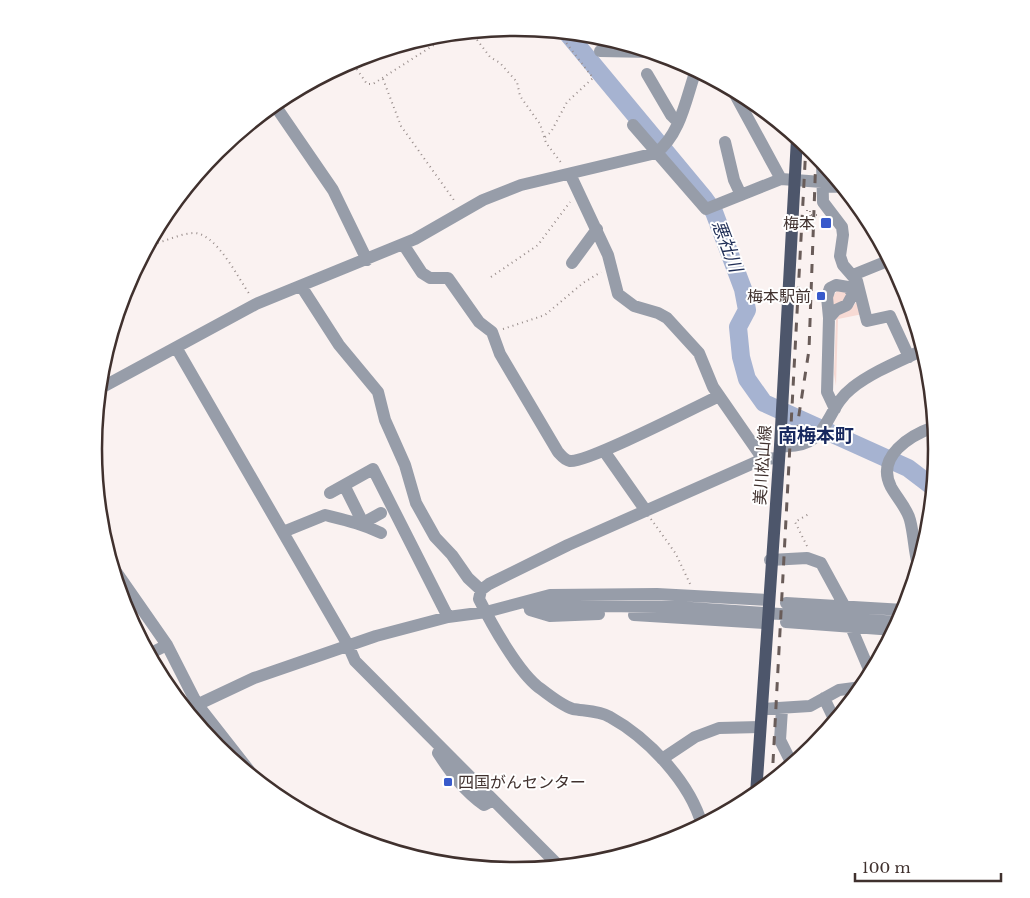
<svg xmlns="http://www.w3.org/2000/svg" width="1030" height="898" font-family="'Libre Baskerville','Noto Sans JP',serif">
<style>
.green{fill:#f7dad4}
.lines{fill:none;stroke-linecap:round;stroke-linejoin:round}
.river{stroke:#a6b3d1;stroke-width:18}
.path{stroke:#988d8b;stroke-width:2;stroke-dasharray:1 4;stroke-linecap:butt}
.minor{stroke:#979da9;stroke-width:12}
.major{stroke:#4d566b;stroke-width:12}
.rail{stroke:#695c59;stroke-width:3;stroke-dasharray:9 9;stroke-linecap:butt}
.poi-dot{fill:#385acb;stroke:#fff;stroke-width:2}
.labels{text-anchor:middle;stroke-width:4;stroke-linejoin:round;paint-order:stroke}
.poi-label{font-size:16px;fill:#40312e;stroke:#fff;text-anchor:end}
.street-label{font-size:16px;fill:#40312e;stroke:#fff}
.water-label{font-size:18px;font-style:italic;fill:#1f2e56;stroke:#fff}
.quarter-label{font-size:19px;font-weight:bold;fill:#17285e;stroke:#fff}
.rim{fill:none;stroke:#40312e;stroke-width:2.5}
</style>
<rect width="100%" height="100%" fill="#faf2f1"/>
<!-- green -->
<path class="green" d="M837,291l10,1v8l-14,6v-10z
M857,300l6,14 -25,5 -2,67 -2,-12 2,-55c6,-9 17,-8 21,-19z"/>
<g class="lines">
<!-- river -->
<path class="river" d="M567,33l137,165 10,14 29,77 4,21 -9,17 3,30 6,22 17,24 144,65 25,19"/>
<!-- path -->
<path class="path" d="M471,32l19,25 10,6 17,19 3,14 20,28 6,19 17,22
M351,61l16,23h6l78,-50
M383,79l18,47 55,77
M545,137l6,-5 16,-30 26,-24 -35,-46
M807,221v-11h3v5h9
M810,221v-6
M148,245c15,-2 30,-11 45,-12 23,-1 45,45 57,62
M491,277l47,-32 32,-43
M503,329l42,-14 38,-32 18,-11
M651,519l25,35 15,32
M807,546l-12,-24 14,-8"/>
<!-- minor -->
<path class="minor" d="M600,51l52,1
M647,74l24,41 7,7
M732,89l49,90 41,3
M274,104l59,86 34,70
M633,125l73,84 75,-30
M725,142l9,38 7,15
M822,161l1,41 19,25 1,8 -3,21 3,9 14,16 10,40 23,-5 19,41
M570,174l38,81 10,39 16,12 24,7 9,5 32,35 14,34 50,72
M823,186l19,1
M403,244l19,29 8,5h18l31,44 13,10 8,22 58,98c3,3 6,8 12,9 17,2 126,-54 149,-65
M572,263l25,-34
M853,275l37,-15
M301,286l38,59 39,47 7,28 20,45 11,38 19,34 17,18 16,23 13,12
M829,318l7,-8 11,-5 6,-11 -5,-7 -12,-2 -6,3 -3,9 2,21 -2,74 8,17
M177,349l171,296 7,16 204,205
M99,389l157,-85 159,-65 68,-39 38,-15 135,-32c25,-19 30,-55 40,-83
M780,446c51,4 43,-36 72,-58 20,-16 48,-27 71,-38
M604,451l42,60
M344,485l19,38 18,-10
M330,493l43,-24 75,148
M283,532l42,-17c20,5 38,9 56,18
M770,560l37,-2 14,5 24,44 6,20 20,47
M918,565c-4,-14 -4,-30 -8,-45 -3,-12 -13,-22 -19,-33 -16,-31 20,-52 43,-60
M112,566l55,79 30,59 58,74
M786,603l118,7
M528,605l149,2 221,15
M530,610l20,6 49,-2
M634,615l132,8
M786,622l108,8
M149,654l18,-9
M824,698l11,23
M762,709l48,-3 29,-16 23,-3
M782,709l-2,31 12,24
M186,710l68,-32 122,-42 72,-19 38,-5 64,-17 107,-1 110,6
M438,753c13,20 27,39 46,52l9,-5
M662,759l33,-22 24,-9 41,-1
M702,825c-12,-43 -54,-87 -92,-108 -10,-6 -25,-6 -37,-8 -10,-3 -23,-13 -32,-20 -22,-15 -50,-66 -62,-90l2,-9 8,-6 79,-39 195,-86 16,-1"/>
<!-- major -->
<path class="major" d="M756,794l24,-348 17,-308"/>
<!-- rail -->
<path class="rail" d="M796,434l13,-84 7,-196
M772,781l34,-636"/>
</g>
<!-- markers -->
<g class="poi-dot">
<rect x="820" y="217" width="12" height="12" rx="2.5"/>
<rect x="816" y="291" width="10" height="10" rx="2.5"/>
<rect x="443" y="777" width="10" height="10" rx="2.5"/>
</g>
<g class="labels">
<!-- poi labels -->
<g class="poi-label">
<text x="815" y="229">梅本</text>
<text x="811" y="302">梅本駅前</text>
<text x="458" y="788" text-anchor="start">四国がんセンター</text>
</g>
<!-- street labels -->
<g class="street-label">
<text transform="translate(762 465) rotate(-86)" y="6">美川松山線</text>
</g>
<!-- water labels -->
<g class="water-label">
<text transform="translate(727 246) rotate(69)" y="6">悪社川</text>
</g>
<!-- quarter labels -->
<g class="quarter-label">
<text x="816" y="442">南梅本町</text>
</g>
</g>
<!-- crop -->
<path d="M0 0H1030V898H0ZM102 449a413 413 0 1 1 826 0a413 413 0 1 1-826 0Z" fill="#fff" fill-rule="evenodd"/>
<path class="rim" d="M102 449a413 413 0 1 1 826 0a413 413 0 1 1-826 0Z"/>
<!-- scale -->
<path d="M855 873v8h146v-8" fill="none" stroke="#40312e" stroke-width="2.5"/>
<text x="862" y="873" font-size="15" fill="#40312e" stroke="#ffffff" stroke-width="4" paint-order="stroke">100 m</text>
</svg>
